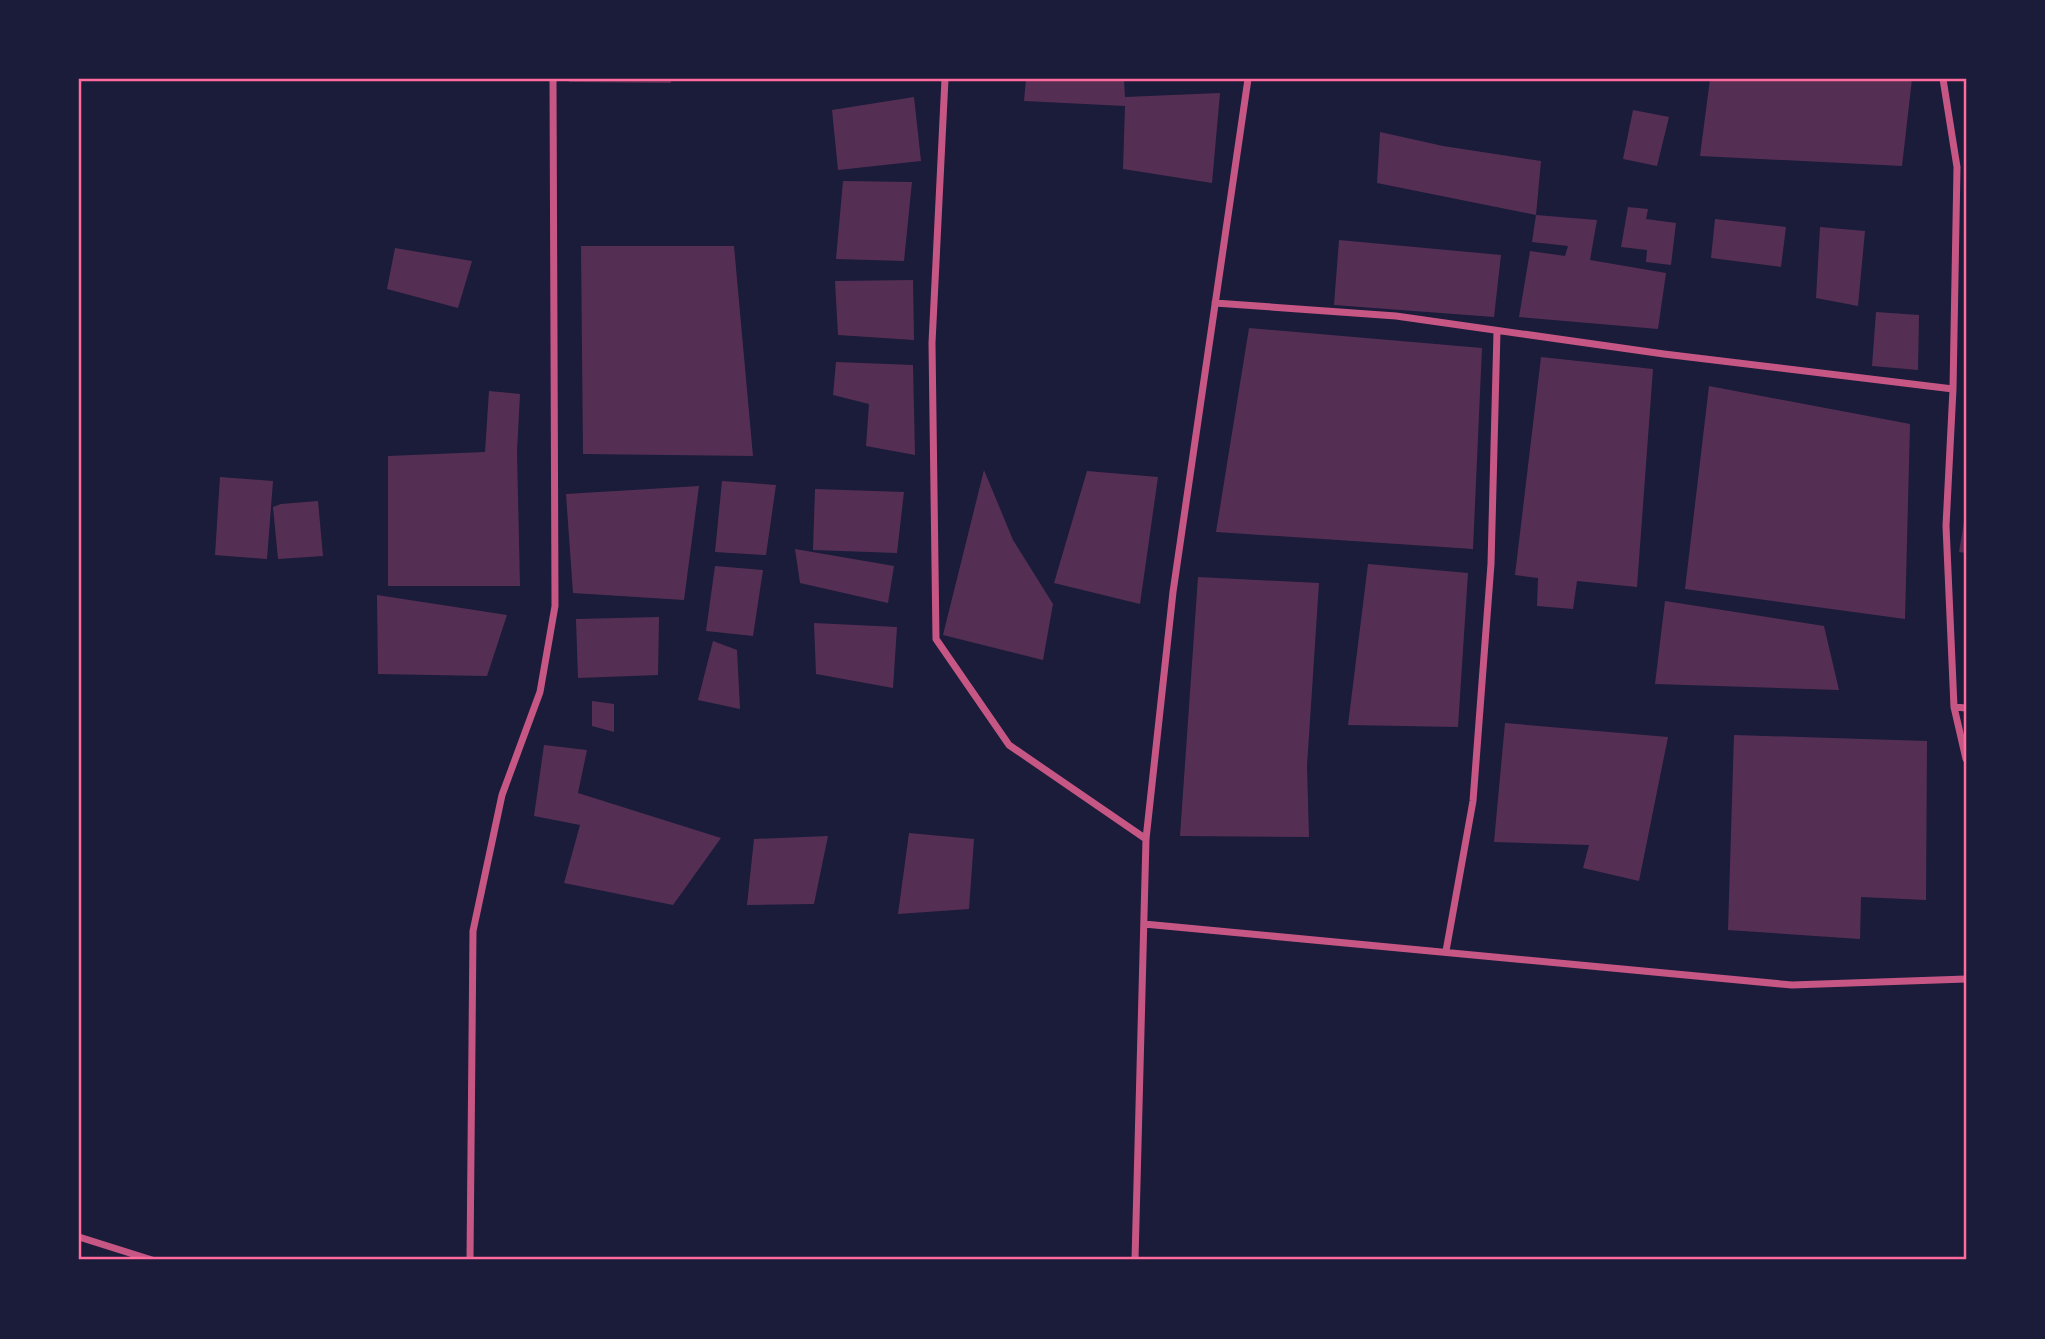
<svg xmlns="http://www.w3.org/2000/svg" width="2045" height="1339" font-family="'Roboto Condensed',sans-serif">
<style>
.building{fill:#542f53}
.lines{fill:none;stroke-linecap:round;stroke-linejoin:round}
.minor{stroke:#c65784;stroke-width:7}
.neatline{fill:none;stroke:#ff6b9d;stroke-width:2.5}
</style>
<rect width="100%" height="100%" fill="#1b1b3a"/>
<!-- building -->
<path class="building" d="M569,79h102v4l-102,-1z
M1026,79h98l1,18 95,-4 -8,90 -89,-14 2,-63 -101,-5z
M1710,79h202l-10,87 -202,-10z
M914,97l7,64 -83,9 -6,-60z
M1633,110l36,7 -12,49 -34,-7z
M1380,132l63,14 98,15 -5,54 -159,-32z
M843,181l69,1 -8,79 -68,-2z
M1628,207l20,2 -2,10 30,4 -5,42 -25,-3 1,-12 -26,-3z
M1536,215l61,5 -7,40 76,13 -8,56 -139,-12 11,-66 35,5 3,-10 -36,-4z
M1715,219l71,8 -5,40 -70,-9z
M1820,227l45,4 -7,75 -42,-8z
M1339,240l162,15 -7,62 -160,-12z
M581,246h153l19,210 -170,-2z
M395,248l77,13 -14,47 -71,-19z
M913,280l1,60 -76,-5 -3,-54z
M1876,312l43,3 -1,55 -46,-4z
M1249,328l233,20 -9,201 -257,-17z
M1541,357l112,12 -16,218 -60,-6 -4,28 -36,-3 1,-28 -23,-3z
M836,362l77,3 2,90 -49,-9 3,-42 -36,-9z
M1709,386l201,38 -5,195 -220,-30z
M489,391l31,3 -3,57 3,135h-132v-130l97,-4z
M984,470l29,70 40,64 -10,56 -100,-25z
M1087,471l71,6 -18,127 -86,-21z
M220,477l53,4 -6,78 -52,-4z
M722,481l54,4 -10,70 -51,-3z
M699,486l-15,114 -111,-7 -7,-99z
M815,489l89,3 -7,61 -84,-3z
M318,501l5,55 -45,3 -5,-52 8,-3z
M1965,516h1v37l-7,-1z
M795,549l99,17 -6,37 -88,-20z
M1368,564l100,9 -10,154 -110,-2z
M715,566l48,4 -10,66 -47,-5z
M1198,577l121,6 -12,183 2,71 -129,-1z
M377,595l130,20 -20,61 -109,-2z
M1665,601l159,25 15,64 -184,-6z
M659,617l-1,58 -80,3 -2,-59z
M814,623l83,4 -4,61 -77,-14z
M713,641l24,9 3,59 -42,-9z
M592,701l22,3v28l-22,-6z
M1505,723l163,14 -29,144 -56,-13 6,-23 -95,-3z
M1734,735l193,6 -1,159 -65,-3 -1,42 -132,-9z
M544,745l43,5 -9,43 143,45 -48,67 -109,-22 16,-58 -46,-9z
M909,833l65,6 -5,70 -71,5z
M828,836l-14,68 -67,1 7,-66z"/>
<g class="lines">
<!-- minor -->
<path class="minor" d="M945,79l-13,264 4,296 73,106 137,94
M1943,79l14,88 -4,222 -7,137 8,181 12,52
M1215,303l181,13 268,38 289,35
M1954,707l12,1
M1144,924l648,61 174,-6
M1446,951l27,-150 18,-237 6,-233
M79,1237l73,23
M470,1260l3,-329 29,-136 38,-103 15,-86 -2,-527
M1135,1260l11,-421 27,-247 75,-513"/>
</g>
<!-- border -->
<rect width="2045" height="1339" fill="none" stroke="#1b1b3a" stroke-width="161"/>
<rect x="80" y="80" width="1885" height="1178" class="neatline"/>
</svg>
